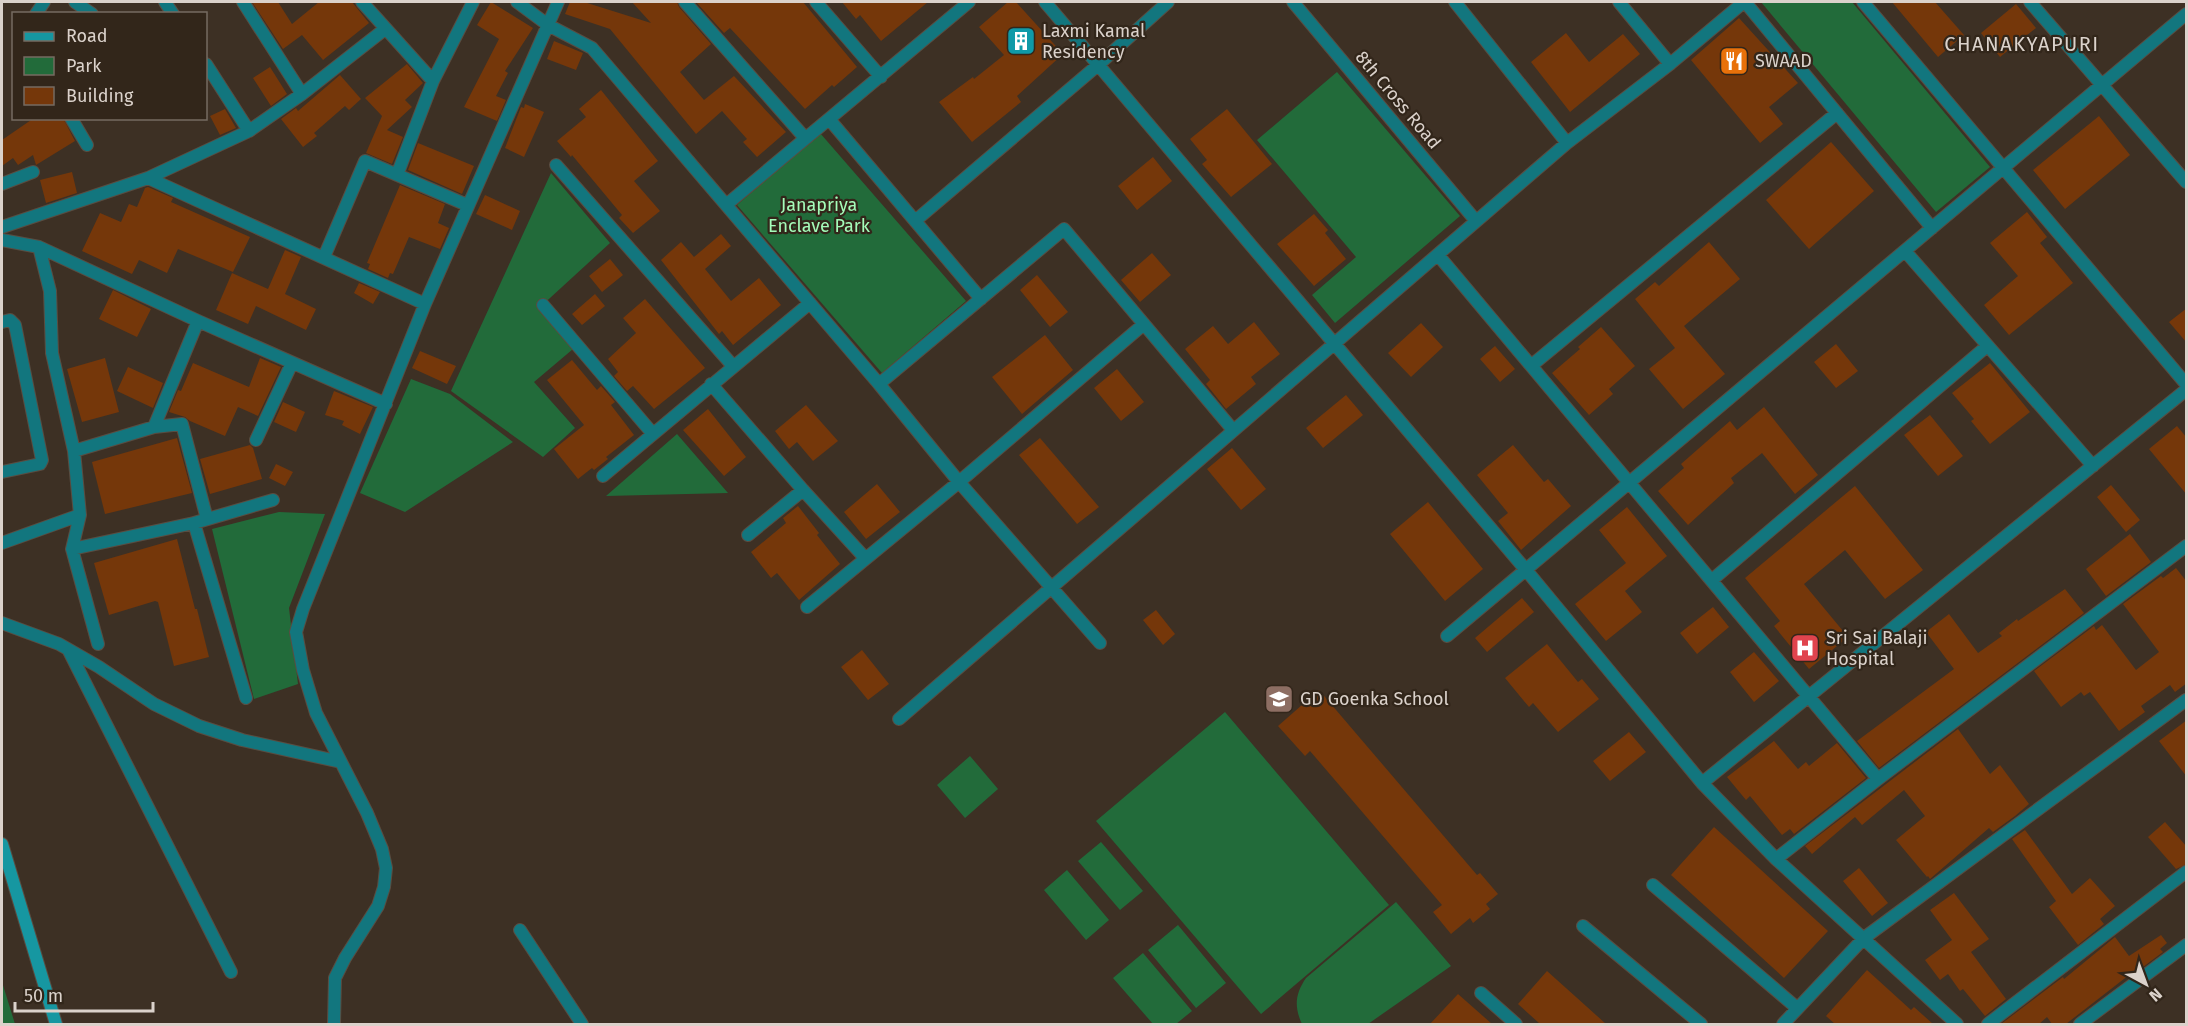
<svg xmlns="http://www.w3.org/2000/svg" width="2188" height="1026" font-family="'Fira Sans',sans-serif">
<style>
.green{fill:#226b3a}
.building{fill:#75370a}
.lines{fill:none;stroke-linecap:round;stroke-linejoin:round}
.street-casing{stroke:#594d42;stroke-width:14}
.secondary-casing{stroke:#594d42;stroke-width:14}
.street{stroke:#12767e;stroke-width:12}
.secondary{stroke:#1697a1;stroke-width:12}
.labels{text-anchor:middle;stroke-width:4.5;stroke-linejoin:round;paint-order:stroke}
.poi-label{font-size:18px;fill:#dbd2cb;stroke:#32261a;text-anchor:start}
.street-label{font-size:18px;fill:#dbd2cb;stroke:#32261a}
.park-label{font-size:18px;fill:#a4fcb9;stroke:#32261a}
.neighbourhood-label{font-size:20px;letter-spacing:1.5px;fill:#dbd2cb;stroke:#32261a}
</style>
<rect width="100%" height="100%" fill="#3d3024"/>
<!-- green -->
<path class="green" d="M1761,2h91l138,165 -54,45z
M1337,72l123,144 -125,107 -23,-28 44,-38 -99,-117z
M820,133l146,168 -84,72 -145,-168z
M551,173l59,70 -72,66 35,40 -39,33 41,46 -32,29 -92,-66z
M411,379l39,15 63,48 -108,70 -45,-19z
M677,434l51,59 -122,3z
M279,512l46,2 -36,94 9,76 -44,15 -42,-170z
M1225,712l164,193 -128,109 -165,-193z
M970,756l28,33 -33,29 -28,-33z
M1101,842l42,49 -23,19 -42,-49z
M1067,870l42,50 -23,20 -42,-50z
M1396,902l55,64 -83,58h-66c-8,-17 -7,-30 4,-46z
M1178,925l48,58 -30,25 -48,-58z
M1143,953l49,58 -16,13h-23l-40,-46z
M2,982l13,42h-13z"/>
<!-- building -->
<path class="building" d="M252,2h26l14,22 27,-22h33l17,21 -46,37 -21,-25 -19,14z
M491,2l42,26 -28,43 3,2 -12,23 10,4 -9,21 -33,-14 35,-68 -22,-14z
M570,2h14l67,21 -19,-21h45l2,5 32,37 -31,28 24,28 30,-24 52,56 -29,25 -14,-15 4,-3 -25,-28 -26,23 -86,-105 -45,-15z
M696,2h107l54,65 -23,20 -2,-2 -27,24 -75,-81 -6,5z
M842,2h86l-47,39 -21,-26 -4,4z
M1008,2h8l47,52 -46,42 4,6 -49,40 -33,-40 34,-25 1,2 30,-24 -25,-28z
M1892,2h43l29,33 -26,22z
M2016,4l20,24 -36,29 -19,-24z
M1739,18l59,65 -29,24 14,17 -23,19 -69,-83z
M1566,33l23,29 34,-28 17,20 -70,58 -39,-50z
M554,41l29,12 -7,17 -29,-11z
M407,64l16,19 -18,17 7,7 -25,23 16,7 -11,27 -26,-11 16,-37 -17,-18z
M270,67l17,27 -16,12 -18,-28z
M340,75l21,24 -12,11 -4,-4 -31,27 3,3 -14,11 -22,-28 15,-11 2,3z
M601,90l57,71 -24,20 26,30 -27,22 -14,-15 3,-3 -50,-60 -1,2 -14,-16 29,-24 -7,-8z
M525,104l19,8 -20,45 -19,-9 16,-41 3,1z
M225,109l11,19 -16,7 -10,-19z
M1227,109l45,55 -41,33 -29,-33 5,-4 -17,-21z
M2099,116l31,39 -65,54 -32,-39z
M34,118h29l12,23 -39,24 -3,-10 -15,10 -5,-7 -11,8v-26z
M1831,142l43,49 -65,58 -43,-49z
M418,143l56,23 -12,28 -54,-24z
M1153,157l19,24 -35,29 -19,-24z
M72,172l5,21 -31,10 -6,-23z
M400,185l45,19 -7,19 11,5 -9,21 -31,-12 -16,37 -3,-1 -2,5 -20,-9 2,-5 -3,-1z
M148,187l25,11 -2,4 79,35 -17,35 -55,-23 -11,24 -28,-13 -7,14 -50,-23 18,-38 21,9 8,-18 8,3 8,-19z
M485,195l35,16 -8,19 -36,-16z
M2027,212l20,25 -7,6 33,40 -64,52 -25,-30 34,-29 -28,-33z
M1314,214l14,16 -3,3 21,26 -32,27 -37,-42z
M721,234l10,12 -26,23 26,32 28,-23 22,27 -48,40 -11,-14 -3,3 -58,-74 20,-18 13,15z
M1709,242l31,37 -56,47 41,48 -42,35 -34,-40 26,-21 -40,-49 20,-17 4,4z
M285,250l16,7 -16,37 31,15 -10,21 -50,-24 -8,18 -32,-14 16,-37 36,16z
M1152,253l19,22 -31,27 -19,-22z
M610,259l13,16 -21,17 -13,-16z
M1037,275l31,37 -18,15 -30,-37z
M359,283l21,9 -7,12 -19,-11z
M113,290l38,19 -14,28 -38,-18z
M595,294l10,12 -23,19 -10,-11z
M645,299l60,69 -51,41 -21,-23 -6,5 -13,-15 4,-4 -10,-13 28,-26 -13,-15z
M2187,308v35l-18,-21z
M1254,322l26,32 -29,23 5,7 -30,25 -20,-25 4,-4 -25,-31 28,-23 15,18z
M1421,323l22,24 -32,30 -23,-24z
M1601,327l34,39 -26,23 4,5 -24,21 -37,-42 28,-24 -2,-2z
M1045,335l28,35 -51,44 -30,-37z
M1836,344l22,27 -22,17 -22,-26z
M1495,346l20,23 -15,13 -20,-23z
M420,351l36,15 -9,18 -35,-16z
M105,358l14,54 -37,10 -15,-53z
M260,358l21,9 -23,49 -20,-9 -13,29 -35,-15 -5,-4 -16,-5 9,-22 3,1 12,-28 56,24z
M572,360l25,30 4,-4 14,16 -4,3 23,30 -28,22 2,2 -14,11 -2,-2 -14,11 -24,-30 30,-24 -37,-45z
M1990,363l40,49 -40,32 -19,-23 3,-2 -22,-26z
M128,367l35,16 -10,25 -36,-17z
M1117,369l27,33 -23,19 -27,-33z
M334,391l39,16 -13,27 -18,-9 2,-4 -19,-6z
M1346,395l17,20 -40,33 -17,-20z
M283,402l22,10 -9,20 -22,-10z
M806,405l32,36 -25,20 -16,-19 -8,7 -14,-18z
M1764,407l54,68 -23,19 -33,-41 -31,25 3,5 -46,42 -30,-34 26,-23 -3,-4 49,-43 7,9z
M708,409l38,48 -22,19 -41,-46z
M1930,415l33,41 -25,20 -34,-41z
M2177,426l10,12v57l-38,-46z
M177,438l15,55 -87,21 -13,-52z
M1040,438l59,69 -22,17 -58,-69z
M250,445l3,3 9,31 -52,15 -10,-35z
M1513,445l31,37 4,-3 23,27 -50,44 -23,-29 10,-8 -31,-38z
M1232,448l34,41 -25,21 -34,-41z
M276,464l17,8 -8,14 -16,-8z
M877,484l23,28 -34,27 -22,-27z
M2111,485l29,35 -14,12 -29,-35z
M1855,486l68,84 -38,29 -40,-49 -41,34 44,53 -39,32 -35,-43 6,-5 -35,-43z
M1428,502l55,67 -38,32 -55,-67z
M798,506l21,27 -2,2 23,29 -41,36 -22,-27 -6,5 -20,-26 35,-29 -3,-5z
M1627,507l40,49 -42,35 17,21 -36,29 -31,-37 51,-41 -27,-33z
M2130,534l21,28 -45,34 -20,-27z
M177,539l18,70h2l12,48 -35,9 -16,-64 -3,-1 -46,14 -15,-52z
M2176,568l11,14v101l-12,9 -5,-7 -29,21 4,6 -26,19 -29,-39 -6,4 -3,-4 -20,15 -27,-36 60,-45 2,4 6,-5 34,45 23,-18 -36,-48 38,-28 2,2z
M2065,589l19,24 -205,155 -22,-27 97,-72 -28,-37 23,-18 29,39 24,-17 -3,-3 18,-14 1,2z
M1522,598l12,14 -47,40 -12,-14z
M1713,607l16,20 -32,27 -17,-21z
M1156,610l19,24 -12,11 -20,-25z
M1547,644l31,38 4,-3 17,20 -41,33 -25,-29 -4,4 -24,-29z
M862,650l27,34 -21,16 -27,-33z
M1754,652l25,29 -25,21 -24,-30z
M1319,690l158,185 3,-2 18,21 -12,10 4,5 -17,14 -3,-5 -19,16 -18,-22 9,-7 -132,-154 -5,5 -27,-30z
M2187,720v57l-28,-36z
M1958,729l32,45 10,-9 29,39 -14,12 -22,16 -4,-4 -59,51 -2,-3 -1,1 -31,-37 29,-24 -21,-26 -42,35 -7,-8 -43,37 -7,-8z
M1629,732l17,20 -36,29 -17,-20z
M1774,741l24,28 8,-7 3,4 28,-23 29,35 -72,56 -4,-5 -8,6 -32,-39 -4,4 -19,-23z
M2165,822l22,25v17l-11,5 -28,-32z
M1714,827l114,104 -44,47 -113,-103z
M2025,830l47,64 18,-16 25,28 -15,13 4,5 -26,21 -29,-38 7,-6 -44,-62z
M1859,868l29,35 -16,13 -29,-35z
M1954,893l35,46 -18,13 35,47 -21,17 -22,-27 -3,2 -12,-17 -8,6 -15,-20 27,-20 -22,-30z
M2161,935l6,8 -7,6 3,3 -24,18 -1,-2 -72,56h-14l-5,-7 -8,7h-38l62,-47 1,2 51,-42 14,19z
M1867,970l44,40 3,-3 19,17h-98l-9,-8z
M1547,971l29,26 30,27h-66l-22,-20z
M1458,994l34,30h-62z"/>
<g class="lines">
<!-- street casing -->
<g class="street-casing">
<path id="street" d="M75,2l17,12
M165,2l8,12
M243,2l59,92
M362,2l71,79
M517,2l31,23 44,23 287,336 80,98 141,161
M685,2l120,136
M816,2l65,75
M1045,2l481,568 176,213 74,76 181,165
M1293,2l183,219
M1455,2l112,141
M1619,2l51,62
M1745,2l187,226
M1863,2l323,382
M2030,2l156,180
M36,14l8,-12
M206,64l43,67
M71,118l16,27
M829,119l152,180
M556,165l177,201
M397,175l36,-94 40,-79
M148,178l277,126
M2,184l31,-12
M726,205l243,-203
M915,221l183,-156 70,-63
M2,227l146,-49 101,-47 53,-37 83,-65
M2,240l37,7 159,74 188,83
M39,247l11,44 2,62 22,98 6,64 -8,34 26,95
M1905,251l188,215
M1438,255l440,524
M324,257l41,-96 102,44
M543,305l110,129
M2,322l8,-2 5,5 27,135 -2,4 -38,8
M1532,365l305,-252
M711,384l92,106 62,68
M879,384l185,-155 169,201
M154,427l44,-106
M256,440l36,-77
M74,451l80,-24 28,-3 25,95
M603,476l207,-173
M194,523l52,175
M748,535l55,-45
M2,543l78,-28
M72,549l122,-26 79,-23
M1712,580l274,-233
M807,607l152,-125 185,-158
M2,623l57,21 40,23 55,37 45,22 43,14 99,22
M1447,636l739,-622
M69,651l162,321
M899,719l668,-576 103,-79 74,-62
M1702,783l484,-393
M1776,859l102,-80 308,-233
M1653,885l144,123
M1583,926l118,98
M520,930l62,94
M1481,993l35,31
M334,1024l1,-46 10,-20 33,-52 6,-19 2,-19 -4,-19 -15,-36 -51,-100 -13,-43 -7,-38 7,-23 122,-305 133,-302
M1783,1024l81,-86 322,-238
M1988,1024l198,-152
M2080,1024l106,-79"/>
</g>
<!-- secondary casing -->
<g class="secondary-casing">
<path id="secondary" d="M2,844l54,180"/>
</g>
<!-- street -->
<use href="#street" class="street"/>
<!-- secondary -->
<use href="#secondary" class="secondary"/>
</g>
<!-- icons -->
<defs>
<g id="building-square" transform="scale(1.5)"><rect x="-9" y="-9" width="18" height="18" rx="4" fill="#0f9aa8" stroke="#32261a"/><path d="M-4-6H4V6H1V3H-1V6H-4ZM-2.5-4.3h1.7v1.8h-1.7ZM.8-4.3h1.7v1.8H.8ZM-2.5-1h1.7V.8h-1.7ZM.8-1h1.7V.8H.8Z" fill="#fff"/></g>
<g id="restaurant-square" transform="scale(1.5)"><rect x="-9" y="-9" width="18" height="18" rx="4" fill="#e8710a" stroke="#32261a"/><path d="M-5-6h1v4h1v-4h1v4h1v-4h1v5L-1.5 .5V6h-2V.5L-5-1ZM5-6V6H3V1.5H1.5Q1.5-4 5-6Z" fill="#fff"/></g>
<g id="hospital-square" transform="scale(1.5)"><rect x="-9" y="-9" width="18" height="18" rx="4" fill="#e0444e" stroke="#32261a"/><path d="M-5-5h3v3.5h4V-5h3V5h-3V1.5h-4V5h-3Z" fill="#fff"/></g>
<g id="school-square" transform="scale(1.5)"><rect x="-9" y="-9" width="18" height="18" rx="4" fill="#8d6e63" stroke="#32261a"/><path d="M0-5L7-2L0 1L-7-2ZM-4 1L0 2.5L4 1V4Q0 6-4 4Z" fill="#fff"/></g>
</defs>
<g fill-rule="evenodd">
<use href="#building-square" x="1021" y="41"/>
<use href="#restaurant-square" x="1734" y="61"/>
<use href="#hospital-square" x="1805" y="648"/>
<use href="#school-square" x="1279" y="699"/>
</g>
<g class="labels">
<!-- poi labels -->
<g class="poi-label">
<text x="1042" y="37">Laxmi Kamal<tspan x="1042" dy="21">Residency</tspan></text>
<text x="1755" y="67">SWAAD</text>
<text x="1826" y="644">Sri Sai Balaji<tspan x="1826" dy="21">Hospital</tspan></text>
<text x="1300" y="705">GD Goenka School</text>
</g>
<!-- street labels -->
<g class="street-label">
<text transform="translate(1398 100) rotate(50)" y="6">8th Cross Road</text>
</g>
<!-- park labels -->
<g class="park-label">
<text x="819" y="211">Janapriya<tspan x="819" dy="21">Enclave Park</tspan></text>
</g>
<!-- neighbourhood labels -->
<g class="neighbourhood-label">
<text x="2022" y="51">CHANAKYAPURI</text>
</g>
</g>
<!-- border -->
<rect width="2188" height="1026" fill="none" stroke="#dbd2cb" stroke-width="6"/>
<!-- legend -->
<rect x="12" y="12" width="195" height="108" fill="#32261a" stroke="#766b61" stroke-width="1.5"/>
<rect x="24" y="32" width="30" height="9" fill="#1697a1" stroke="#766b61" stroke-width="1.5"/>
<text x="66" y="42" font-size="18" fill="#dbd2cb">Road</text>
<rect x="24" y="57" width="30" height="18" fill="#226b3a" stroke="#766b61" stroke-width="1.5"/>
<text x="66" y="72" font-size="18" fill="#dbd2cb">Park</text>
<rect x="24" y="87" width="30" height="18" fill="#75370a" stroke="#766b61" stroke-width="1.5"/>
<text x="66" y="102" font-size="18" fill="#dbd2cb">Building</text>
<!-- north arrow -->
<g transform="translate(2146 984) rotate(139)" stroke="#32261a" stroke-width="4.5" paint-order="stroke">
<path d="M0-4.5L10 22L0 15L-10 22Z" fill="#dbd2cb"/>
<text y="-9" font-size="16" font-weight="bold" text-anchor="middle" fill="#dbd2cb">N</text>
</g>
<!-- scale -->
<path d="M15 1002v9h138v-9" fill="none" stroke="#dbd2cb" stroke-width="3"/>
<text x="24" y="1002" font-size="18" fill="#dbd2cb" stroke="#32261a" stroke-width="4.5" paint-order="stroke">50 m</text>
</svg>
